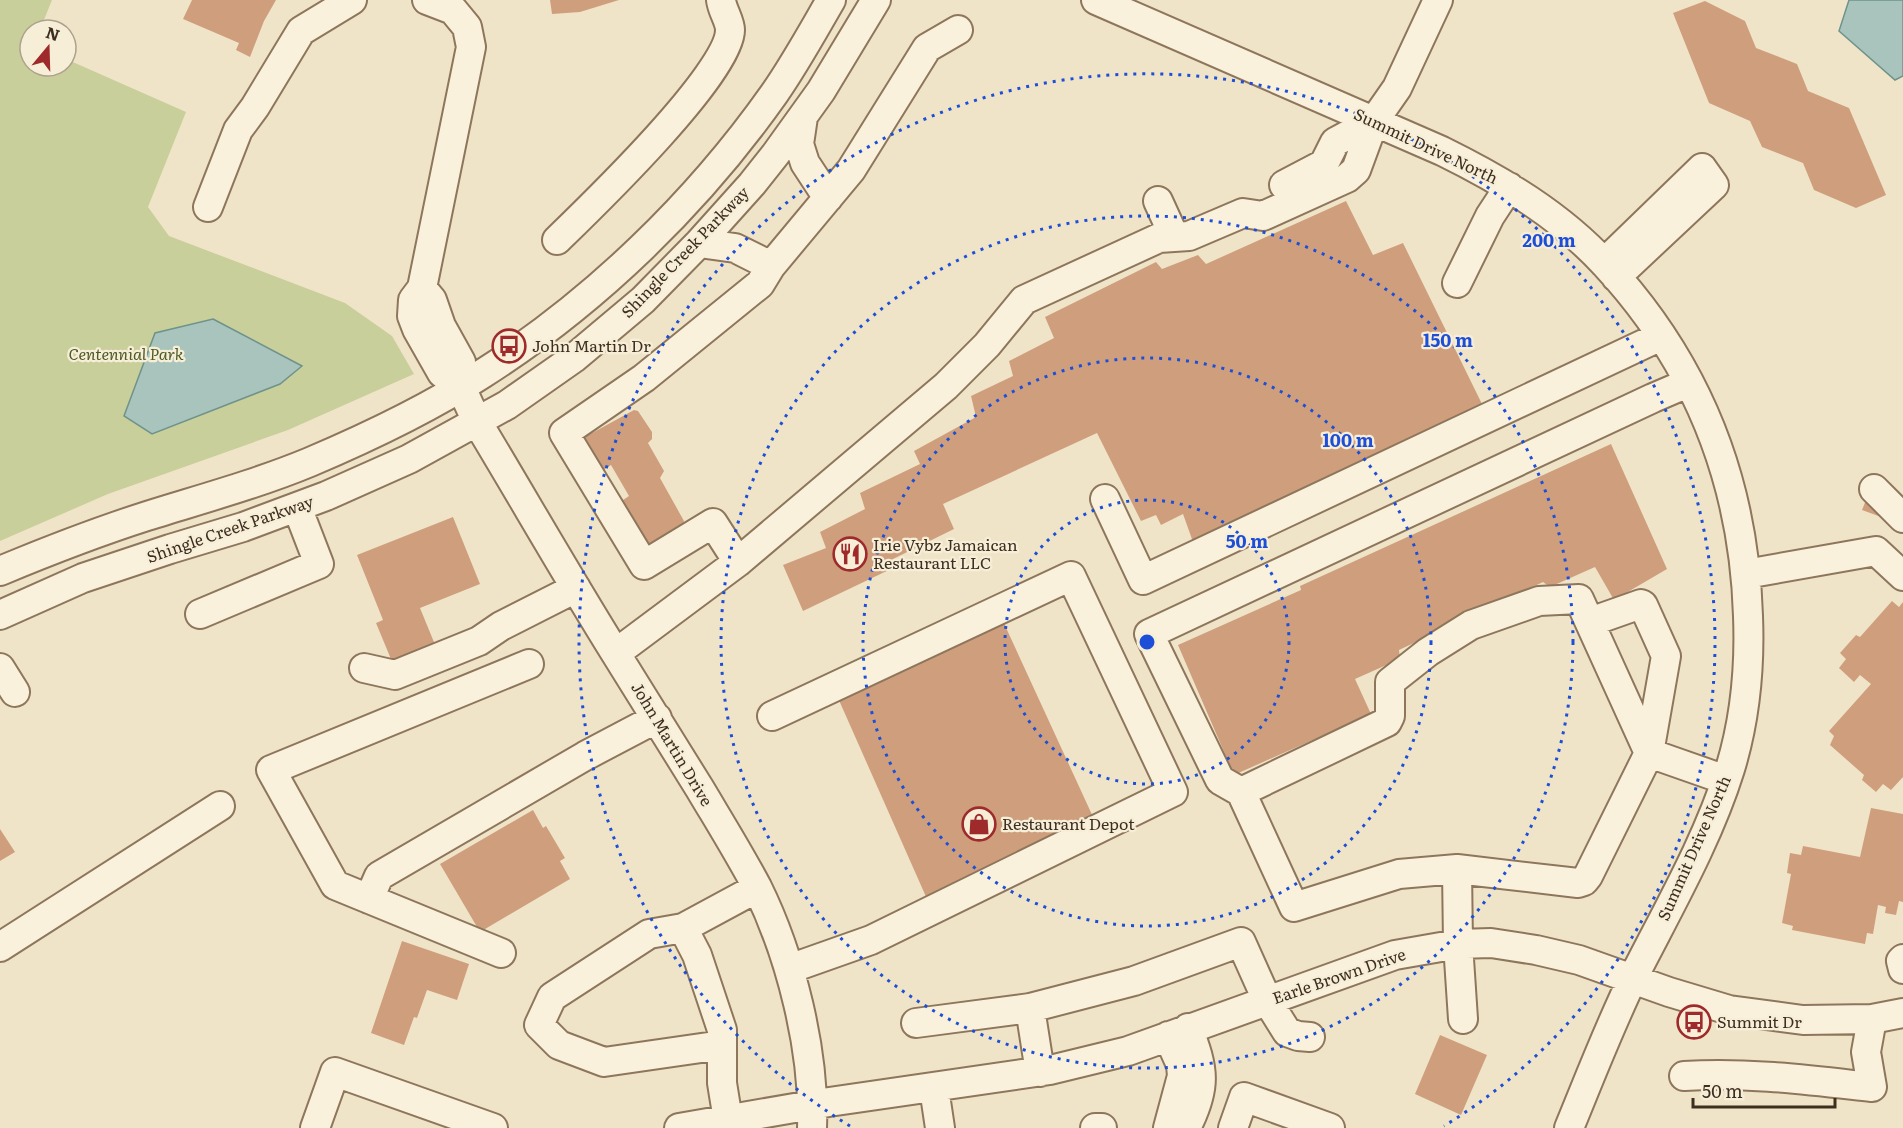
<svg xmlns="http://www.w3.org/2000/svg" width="1903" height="1128" font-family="Literata,serif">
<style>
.green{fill:#c9cf9b}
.water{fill:#a9c4bc;stroke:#6f938a;stroke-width:1.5}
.building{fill:#cf9f7d}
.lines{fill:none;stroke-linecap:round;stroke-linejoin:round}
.minor-casing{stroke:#8d765c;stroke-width:32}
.minor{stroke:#faf1dc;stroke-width:28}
.ring{fill:none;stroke:#1d4ed8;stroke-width:3;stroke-dasharray:3 6}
.labels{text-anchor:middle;stroke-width:4.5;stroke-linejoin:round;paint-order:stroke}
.street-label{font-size:16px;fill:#3d2e20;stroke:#f7eed8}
.poi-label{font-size:16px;fill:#3d2e20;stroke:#f7eed8;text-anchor:start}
.park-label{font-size:16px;font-style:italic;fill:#4d5a26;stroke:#f7eed8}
.centre{fill:#1d4ed8;stroke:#f7eed8;stroke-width:3}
.ring-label{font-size:18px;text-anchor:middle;font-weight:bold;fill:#1d4ed8;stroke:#f7eed8;stroke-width:4.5;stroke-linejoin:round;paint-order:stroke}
</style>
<rect width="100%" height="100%" fill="#f0e4c8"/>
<!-- green -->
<path class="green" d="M0,0h52l-12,30h-10v36h36v-7l120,53 -38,95 21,29 176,67 47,33 22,38 -126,56 -180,64 -108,47z"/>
<!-- water -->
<path class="water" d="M1849,0h54v76l-8,4 -56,-49z
M213,319l89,47 -22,18 -128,50 -28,-18 31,-83z"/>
<!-- building -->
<path class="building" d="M192,0h84l-12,21 -14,36 -14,-7 3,-7 -56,-24z
M550,0h69l-39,12 -28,2z
M1705,1l40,20 11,27 41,16 11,27 41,17 37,87 -30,13 -42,-18 -11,-27 -41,-16 -12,-26 -41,-18 -36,-90z
M1346,201l27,54 30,-12 79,161 -289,138 -10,-28 -22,11 -5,-10 -15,6 -44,-88 -154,71 11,25 -63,31 2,8 -90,43 -20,-46 43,-17 -6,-16 45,-23 -5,-16 60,-29 -6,-13 62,-34 -5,-21 42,-20 -4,-15 45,-23 -9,-21 111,-55 6,7 36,-14 8,9z
M634,410l4,1 14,21v7l-4,4 16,28 -4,7 24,43 -1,4 -34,22 -32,-43 12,-8 -18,-31 -12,8 -16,-35z
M1611,444l56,125 -53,31 -19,-33 -45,20 -7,-5 -144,68 1,9 -45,20 16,35 -137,61 -56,-130 123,-55 -1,-4z
M1866,500l37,25 -41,-15z
M453,517l27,67 -60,24 16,39 -43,17 -17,-41 7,-3 -26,-65z
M1892,601l7,6 4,-5v175l-12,13 -8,-6 -7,8 -14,-12 2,-5 -34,-30 4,-9 -5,-5 42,-47 -11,-9 -6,7 -15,-14 7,-9 -6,-6 16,-18 4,2z
M1002,619l92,200 -167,80 -89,-201z
M1871,808l32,6v88l-4,-1 -3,14 -11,-2 1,-6 -8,-2 -5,29 -6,-1 -2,11 -73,-14 1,-4 -11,-3 9,-49 -4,-1 3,-20 11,2 2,-9 57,11z
M533,810l10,18 3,-2 19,32 -5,3 10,18 -90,53 -40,-68z
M0,829l15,23 -15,9z
M402,941l67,23 -12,36 -30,-10 -10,28 -3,-1 -10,28 -33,-12z
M1440,1035l47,20 -26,60 -46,-21z"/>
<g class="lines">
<!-- minor casing -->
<g class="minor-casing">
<path id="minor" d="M427,0l26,10 14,17 4,20 -49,241 -9,12 -1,16 5,13 25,44 19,14
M1096,0l346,151c59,29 118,64 163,113 92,99 139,218 143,352 2,51 -3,104 -18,153 -22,71 -62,140 -96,207 -24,49 -44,101 -65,152
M803,117l-4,27 6,19 23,35
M1284,185l40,-21 11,-22 39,-21
M1158,201l16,35
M208,207l30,-77 17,-23 46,-76 51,-31
M557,240c34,-33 173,-167 173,-210 0,-9 -8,-20 -9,-30
M699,243l36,5 36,18
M1604,263l98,-95 12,17 -98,92
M1457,283l33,-67 19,-29
M422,288l10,12 9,26 20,36v25l15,33c47,78 92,157 140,234 28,45 56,90 84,135 19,32 39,64 57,98 34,69 58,164 55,241
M1874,489l29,29
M1105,499l38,81 518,-244
M738,562l-25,-39 -69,42 -80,-132 80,-55 116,-94 11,-18 80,-96 76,-122 31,-18
M0,571c48,-20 97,-39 147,-55 54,-17 110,-32 163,-54 59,-25 118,-53 172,-88 113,-72 215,-171 292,-280 21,-30 39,-63 57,-94
M1746,574l130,-23 27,25
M200,614l119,-50 -22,-57
M0,615l83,-37 87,-29 73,-22 83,-31 83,-37 98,-54 67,-47 69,-58 56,-57 53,-59 23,-29 46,-64 55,-91
M1590,622l51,-18 2,1 23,51 -17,97 77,27
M616,653l122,-91 208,-176 41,-41 37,-45 135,-62 30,-2 54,-23 20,3 84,-38 9,-8 18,-49 23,-33 41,-88
M0,668l15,24
M364,668l31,7 84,-34 22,-15 75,-38
M772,716l299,-140 102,216 -302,148 -82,29
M1241,792l146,-70 3,-6v-34l38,-30 43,-27 68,-24 40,-2 70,154 -61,123 -4,5 -6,2 -121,-14
M369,899l10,-23 206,-120 72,-38
M683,928l14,27 25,75v53l6,37
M0,947l220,-141
M501,953l-166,-68 -64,-115 258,-106
M1903,959l-2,2 2,8
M1030,1008l104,-27 107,-39 26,58 20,32 11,4 12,1
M1463,1019l-5,-75 -1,-75 -58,5 -105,33 -53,-115 -21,-12 -71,-146 504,-236 35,-15
M916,1023l114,-15 10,64
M722,1045l-118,17 -45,-17 -20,-20 13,-28 97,-63 34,-6 74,-40
M1684,1076c64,-4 124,4 188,11l-6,-35 6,-33
M934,1088l6,40
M315,1128l20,-56 158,56
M679,1128l150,-26 221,-32 78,-19 267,-96 63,-11 33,-1 45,7 43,10 90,32 60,18 74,10 69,-1 31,-6
M1095,1128h7
M1168,1128l14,-52 -1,-11 -13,-29
M1186,1128c21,-41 18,-59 2,-100
M1233,1128l11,-31 86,31"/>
</g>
<!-- minor -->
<use href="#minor" class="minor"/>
</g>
<!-- distance rings -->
<g class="ring">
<circle cx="1147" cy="642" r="142"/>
<circle cx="1147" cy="642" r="284"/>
<circle cx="1147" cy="642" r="426"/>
<path d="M850 1126A568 568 0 1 1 1444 1126"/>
</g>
<!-- icons -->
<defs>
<g id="bus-ring" transform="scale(1.725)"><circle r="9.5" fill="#f7eed8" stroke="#9e2a2b" stroke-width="1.5"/><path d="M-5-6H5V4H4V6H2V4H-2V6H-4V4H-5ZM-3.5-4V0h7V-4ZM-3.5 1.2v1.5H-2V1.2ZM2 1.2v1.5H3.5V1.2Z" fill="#9e2a2b"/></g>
<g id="restaurant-ring" transform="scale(1.725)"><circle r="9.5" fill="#f7eed8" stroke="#9e2a2b" stroke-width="1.5"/><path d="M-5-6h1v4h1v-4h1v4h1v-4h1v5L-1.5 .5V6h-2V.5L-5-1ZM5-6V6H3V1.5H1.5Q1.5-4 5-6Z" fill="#9e2a2b"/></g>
<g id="shop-ring" transform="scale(1.725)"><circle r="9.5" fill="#f7eed8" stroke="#9e2a2b" stroke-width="1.5"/><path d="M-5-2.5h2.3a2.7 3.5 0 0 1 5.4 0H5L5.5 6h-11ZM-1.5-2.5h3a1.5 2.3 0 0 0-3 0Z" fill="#9e2a2b"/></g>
</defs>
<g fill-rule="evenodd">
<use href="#bus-ring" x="509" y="346"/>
<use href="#restaurant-ring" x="850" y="554"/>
<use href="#shop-ring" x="979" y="824"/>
<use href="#bus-ring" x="1694" y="1022"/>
</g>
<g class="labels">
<!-- street labels -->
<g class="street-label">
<text transform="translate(1426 146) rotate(25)" y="6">Summit Drive North</text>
<text transform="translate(685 252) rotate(-46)" y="6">Shingle Creek Parkway</text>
<text transform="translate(230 529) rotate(-19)" y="6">Shingle Creek Parkway</text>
<text transform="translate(672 744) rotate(59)" y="6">John Martin Drive</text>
<text transform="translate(1694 848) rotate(-66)" y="6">Summit Drive North</text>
<text transform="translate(1339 976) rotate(-19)" y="6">Earle Brown Drive</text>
</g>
<!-- poi labels -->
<g class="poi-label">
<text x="532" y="352">John Martin Dr</text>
<text x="873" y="551">Irie Vybz Jamaican<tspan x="873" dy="18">Restaurant LLC</tspan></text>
<text x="1002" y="830">Restaurant Depot</text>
<text x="1717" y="1028">Summit Dr</text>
</g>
<!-- park labels -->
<g class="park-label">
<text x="126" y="360">Centennial Park</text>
</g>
</g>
<circle cx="1147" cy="642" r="9" class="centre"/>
<g class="ring-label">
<text x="1549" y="247">200 m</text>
<text x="1448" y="347">150 m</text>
<text x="1348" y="447">100 m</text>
<text x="1247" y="548">50 m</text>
</g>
<!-- north arrow -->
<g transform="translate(48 48) rotate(19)"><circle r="28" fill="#f7eed8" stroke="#ada18e" stroke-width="1.5"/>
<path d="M0-4.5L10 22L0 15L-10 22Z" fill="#9e2a2b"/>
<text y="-9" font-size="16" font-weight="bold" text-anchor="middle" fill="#3d2e20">N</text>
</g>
<!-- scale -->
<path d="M1693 1098v9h142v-9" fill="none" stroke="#3d2e20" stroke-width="3"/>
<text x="1702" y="1098" font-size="18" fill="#3d2e20" stroke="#f7eed8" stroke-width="4.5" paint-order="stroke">50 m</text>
</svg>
